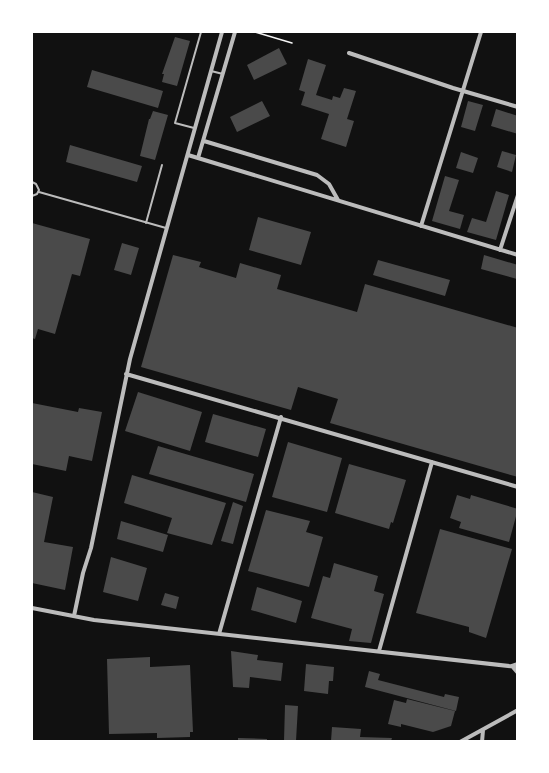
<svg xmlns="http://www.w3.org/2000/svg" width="549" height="773" font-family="'Titillium Web',sans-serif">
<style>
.building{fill:#4a4a4a}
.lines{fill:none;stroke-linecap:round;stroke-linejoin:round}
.path{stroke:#f5f5f5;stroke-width:1.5}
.service{stroke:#bcbcbc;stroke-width:2}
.minor{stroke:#bcbcbc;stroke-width:4}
</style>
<rect width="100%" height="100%" fill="#111"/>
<!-- building -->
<path class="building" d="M175,37l15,4 -13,45 -15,-4 2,-8h-2z
M279,48l8,16 -33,16 -7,-15z
M308,59l18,6 -10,30 16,5 1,-4 7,2 4,-10 12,3 -9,28 7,2 -8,26 -25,-8 8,-25 -28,-9 4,-13 -6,-2z
M92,70l71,21 -5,17 -71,-21z
M262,101l8,15 -33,16 -7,-15z
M468,101l15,4 -8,26 -14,-4z
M496,109l22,7v18l-27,-8z
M153,111l15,4 -13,45 -15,-4 9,-37h1z
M70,145l72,21 -5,16 -71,-20z
M502,151l14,4 -4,17 -15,-5z
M461,152l17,6 -5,15 -17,-5z
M445,176l14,4 -10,31 15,4 -4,14 -28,-8z
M496,191l13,4 -13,45 -29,-8 5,-14 14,4z
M258,217l53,15 -10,33 -52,-15z
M32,223l58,16 -10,37 -8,-2 -17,60 -17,-5 -3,10 -3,-1z
M122,243l17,5 -8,27 -17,-5z
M173,255l28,7 -2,5 37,11 4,-15 41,12 -4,14 80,23 8,-28 153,44v149l-188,-54 8,-24 -40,-12 -7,23 -150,-43z
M484,255l34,10 -1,14 -36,-10z
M378,260l72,20 -5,16 -72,-21z
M138,392l64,20 -12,39 -65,-20z
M32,403l46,9 1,-4 23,4 -10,49 -23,-5 -3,15 -34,-7z
M213,414l53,15 -8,28 -53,-15z
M288,442l54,16 -15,54 -55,-15z
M158,446l96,28 -8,28 -97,-28z
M349,464l57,16 -13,43 -2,-1 -2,7 -54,-16z
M132,475l94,28 -14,42 -45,-12 5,-15 -48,-15z
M32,492l21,5 -9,45 29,5 -8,43 -33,-7z
M457,495l13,4 1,-4 47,14 -9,33 -50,-14 2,-6 -11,-4z
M233,502l10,4 -10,38 -12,-3z
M266,510l44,11 -4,11 17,5 -14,50 -61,-16z
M121,521l47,14 -5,17 -46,-13z
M440,529l72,20 -26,89 -17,-6v-5l-53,-14z
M111,557l36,11 -9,33 -35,-9z
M334,563l44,13 -4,15 10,3 -13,49 -22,-2 3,-12 -41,-11 12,-42 7,2z
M257,587l45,14 -6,22 -45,-13z
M165,593l14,4 -3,12 -15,-4z
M231,651l27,4 -1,5 26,3 -2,18 -31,-4 -1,11 -16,-1z
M150,657v10l40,-2 3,67h-3v5l-33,1v-5l-48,1 -2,-75z
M306,664l28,3 -1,14h-4l-1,13 -24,-3z
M369,671l11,3 -2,6 66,17 1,-3 14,3 -3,14 -91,-24z
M407,699l48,12 -4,15 -18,6 -32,-8v3l-13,-3 6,-24 12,3z
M285,705l13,1 -2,35h-12z
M332,727l29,2 -1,8 32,1 -1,3h-60z
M238,738l29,1v2h-29z"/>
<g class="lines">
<!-- path -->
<path class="path" d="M255,32l37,11"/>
<!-- service -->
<path class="service" d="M211,71l12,3
M194,128l-19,-5 26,-91
M32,182l4,2 3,6 -2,4 -5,2
M39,192l127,36
M146,223l16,-58"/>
<!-- minor -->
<path class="minor" d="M349,53l104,35 65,19
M204,141l113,34 12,9 9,16
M188,155l330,100
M198,158l37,-126
M421,226l60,-194
M500,250l18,-55
M126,374l392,113
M32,608l62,12 424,47
M74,616l9,-43 8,-25 39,-189 92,-327
M219,634l62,-217
M379,651l53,-189
M518,664l-6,2 6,7
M460,742l58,-32
M482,742l1,-12"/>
</g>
<!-- border -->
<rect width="549" height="773" fill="none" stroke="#ffffff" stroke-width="66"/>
</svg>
